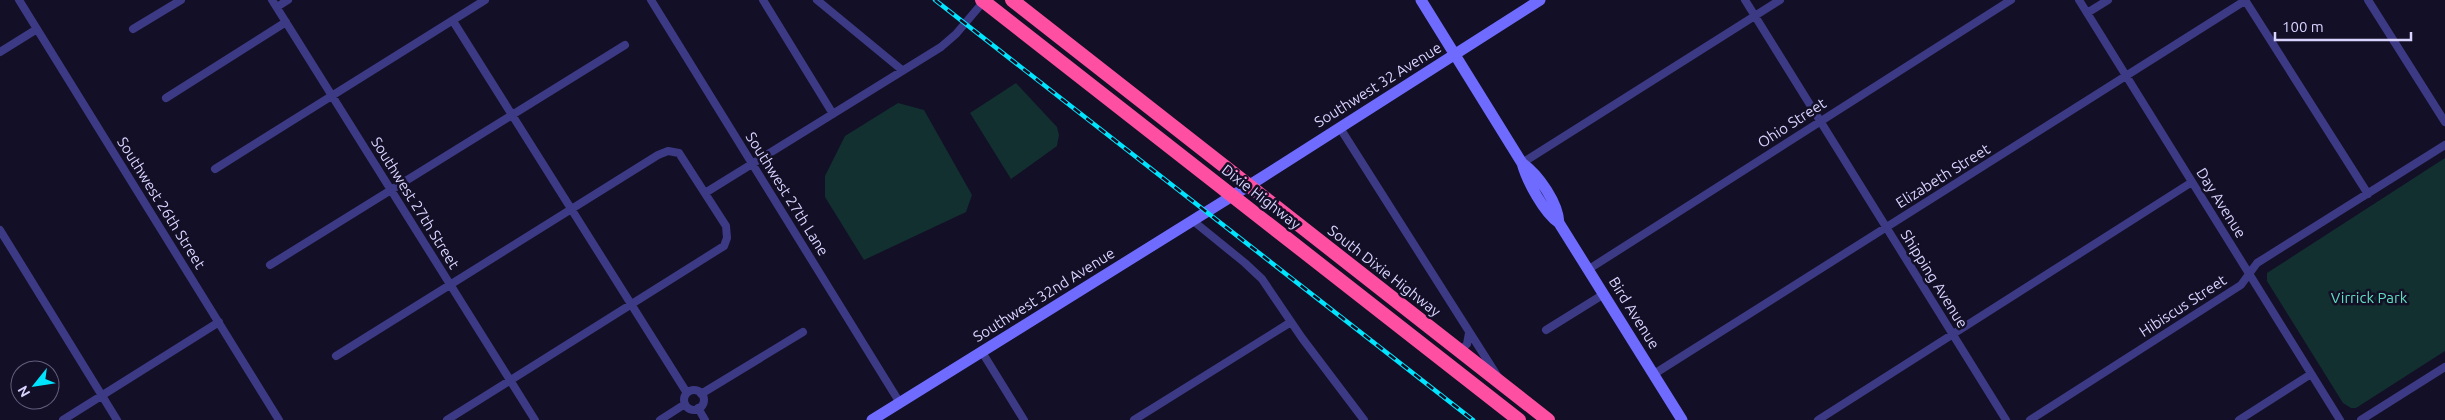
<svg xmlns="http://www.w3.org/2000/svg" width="2445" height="420" font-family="Ubuntu,sans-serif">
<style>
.green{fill:#12302f}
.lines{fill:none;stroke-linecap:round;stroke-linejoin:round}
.street{stroke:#3d3a85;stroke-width:8}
.secondary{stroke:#6f6bff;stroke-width:11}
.highway{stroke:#ff4fa3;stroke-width:14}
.rail-casing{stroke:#00e5ff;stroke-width:4.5}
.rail{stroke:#130f26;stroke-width:2.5;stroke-dasharray:8;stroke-linecap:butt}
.labels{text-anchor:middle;stroke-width:5;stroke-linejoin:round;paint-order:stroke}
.street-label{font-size:15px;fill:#d9d4ff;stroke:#130f26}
.park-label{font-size:15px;fill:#5fe0c0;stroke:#130f26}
</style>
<rect width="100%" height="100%" fill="#130f26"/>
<!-- green -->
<path class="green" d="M1016,83l41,44 2,8 -2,11 -46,33 -41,-66z
M898,103l26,7 48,85 -6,17 -102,48 -39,-63v-21l20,-40z
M2445,158v193l-89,57h-5l-8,-5 -76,-122v-8z"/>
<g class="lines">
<!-- street -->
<path class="street" d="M19,0l260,420
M272,0l263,420
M651,0l249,403
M763,0l70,114
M817,0l85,70
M1745,0l261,420
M2079,0l261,420
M2245,0l123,194
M2368,0l77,122
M277,7l11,-7
M2087,13l21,-13
M453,21l234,372
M133,29l48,-29
M0,52l37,-23
M166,98l120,-76
M1340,128l158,249
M1522,163l258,-163
M215,169l270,-169
M705,193l236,-146 15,-13 28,-33
M1192,220l53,43 17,16 40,59 62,82
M0,230l117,190
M270,265l355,-220
M1589,269l422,-269
M1546,330l58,-36
M1460,351l7,-7 2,-11
M982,352l42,68
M336,356l322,-201 10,-4 11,2 47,73 1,12 -3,8 -277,174
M1654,374l592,-374
M684 400a10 10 0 1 1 20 0a10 10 0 1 1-20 0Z
M701,394l102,-62
M698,408l7,12
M63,420l156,-98
M660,420l25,-16
M1134,420l157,-98
M1818,420l374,-238
M2030,420l211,-135 16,-22 188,-118
M2239,420l72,-46
M2361,420l84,-53"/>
<!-- secondary -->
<path class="secondary" d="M1421,0l101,163c5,18 22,50 37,60l123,197
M1522,163c17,12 36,40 37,60
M872,420l389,-242 279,-178"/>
<!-- highway -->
<path class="highway" d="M982,0l537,420
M1012,0l536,420"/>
<!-- rail casing -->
<g class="rail-casing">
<path id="rail" d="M935,0l538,420"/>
</g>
<!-- rail -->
<use href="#rail" class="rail"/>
</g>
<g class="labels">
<!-- street labels -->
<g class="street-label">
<text transform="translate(1378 85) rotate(-32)" y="5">Southwest 32 Avenue</text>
<text transform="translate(1792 123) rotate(-33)" y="5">Ohio Street</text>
<text transform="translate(1943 176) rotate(-32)" y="5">Elizabeth Street</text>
<text transform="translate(787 194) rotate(58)" y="5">Southwest 27th Lane</text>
<text transform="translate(1261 197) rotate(38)" y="5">Dixie Highway</text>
<text transform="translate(161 203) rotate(58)" y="5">Southwest 26th Street</text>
<text transform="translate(415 203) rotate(58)" y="5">Southwest 27th Street</text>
<text transform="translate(2221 203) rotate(58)" y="5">Day Avenue</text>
<text transform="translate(1384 271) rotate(38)" y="5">South Dixie Highway</text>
<text transform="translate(1934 279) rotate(58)" y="5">Shipping Avenue</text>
<text transform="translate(1044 295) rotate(-32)" y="5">Southwest 32nd Avenue</text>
<text transform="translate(2183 306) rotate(-33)" y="5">Hibiscus Street</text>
<text transform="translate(1634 313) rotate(58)" y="5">Bird Avenue</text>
</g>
<!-- park labels -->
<g class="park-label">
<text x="2369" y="303">Virrick Park</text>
</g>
</g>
<!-- north arrow -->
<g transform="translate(35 385) rotate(240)"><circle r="24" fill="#130f26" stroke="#625e7d"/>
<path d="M0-4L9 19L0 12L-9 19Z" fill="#00e5ff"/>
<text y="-8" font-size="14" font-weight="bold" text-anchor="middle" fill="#d9d4ff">N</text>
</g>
<!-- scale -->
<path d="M2275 32v8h136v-8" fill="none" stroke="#d9d4ff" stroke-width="2.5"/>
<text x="2282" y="32" font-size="15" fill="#d9d4ff" stroke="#130f26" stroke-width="4" paint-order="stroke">100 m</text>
</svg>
